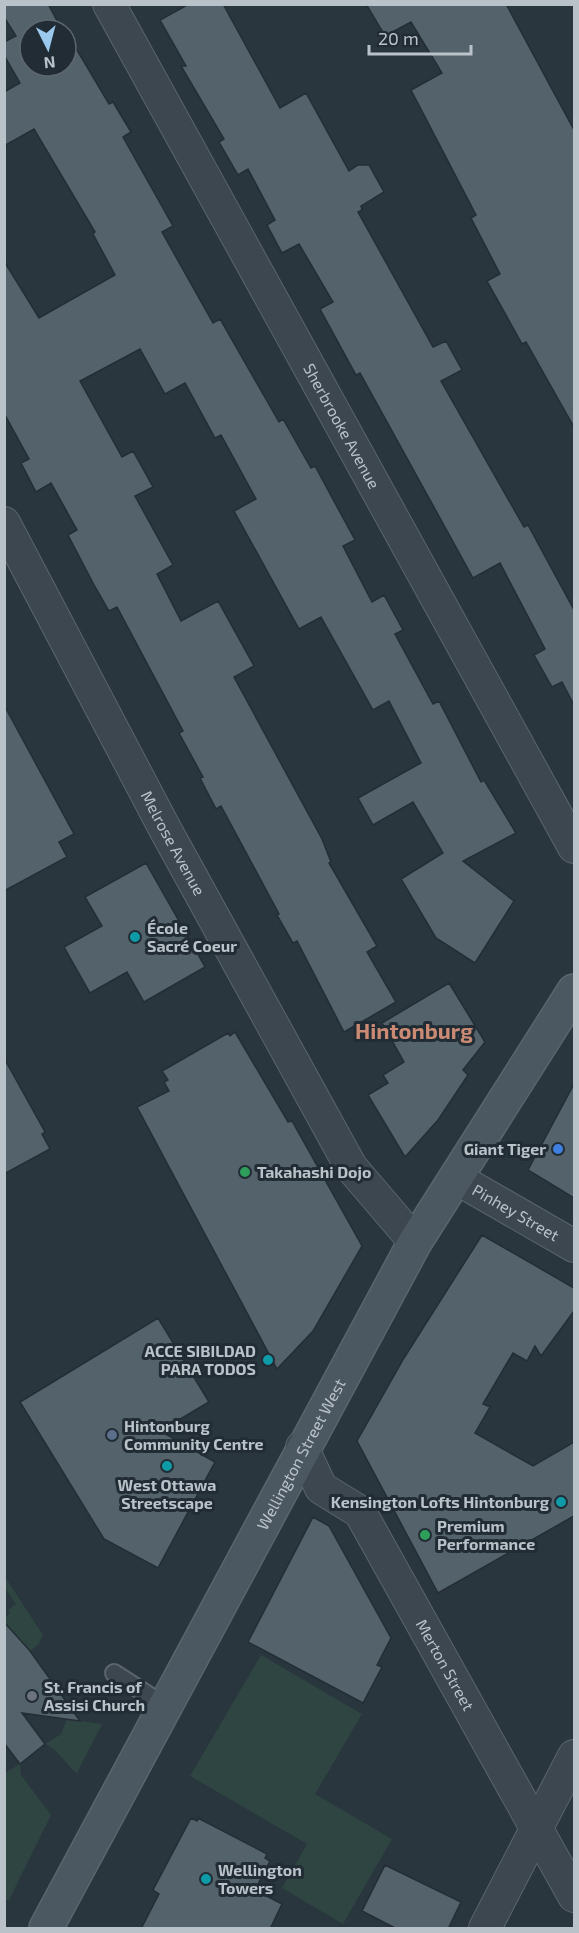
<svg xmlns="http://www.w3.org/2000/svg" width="579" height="1933" font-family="'Exo 2',sans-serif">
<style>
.green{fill:#2f4541}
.building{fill:#54636b;stroke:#232e36;stroke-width:1.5}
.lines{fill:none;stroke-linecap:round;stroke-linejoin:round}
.lane-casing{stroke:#5a656c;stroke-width:20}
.street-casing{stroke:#5a656c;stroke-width:34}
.secondary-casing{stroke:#5a656c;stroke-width:36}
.lane{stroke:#3d474f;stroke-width:16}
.street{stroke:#3d474f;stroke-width:32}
.secondary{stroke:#4b5761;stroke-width:33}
.culture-dot{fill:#0f9aa8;stroke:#212c34;stroke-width:2}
.shop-dot{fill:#3f7fe0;stroke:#212c34;stroke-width:2}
.leisure-dot{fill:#2e9e5b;stroke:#212c34;stroke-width:2}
.service-dot{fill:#5c6f8a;stroke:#212c34;stroke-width:2}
.worship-dot{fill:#6b7280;stroke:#212c34;stroke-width:2}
.labels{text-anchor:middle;stroke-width:6;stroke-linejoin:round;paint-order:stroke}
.street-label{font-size:16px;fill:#b9c2c9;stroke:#212c34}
.poi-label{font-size:16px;font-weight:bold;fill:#b9c2c9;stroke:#212c34;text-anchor:start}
.district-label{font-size:22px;font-weight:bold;fill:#cb8a73;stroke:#212c34}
</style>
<rect width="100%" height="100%" fill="#29363e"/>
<!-- green -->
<path class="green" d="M5,1577l38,58 -5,10 -8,6 -25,-27v-7l5,-4 -2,-3 8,-6 -11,-16z
M261,1655l101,59 -47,80 77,45 -49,85 -61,-36 25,-44 -117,-68z
M67,1719l35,5 -25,49c-13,-9 -16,-22 -32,-29l16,-10z
M20,1764l1,11 30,40 -42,85h-4v-127z"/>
<!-- building -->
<path class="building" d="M4,4h44l14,26h-32v36h36v-28l7,14 4,-2 32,54 4,-2 18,30 -8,5 50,89 -11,6 51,91 7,-4 59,103 4,-3 28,49 4,-2 40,74 -12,6 29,56 12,-7 19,35 -8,4 38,70 6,-3 42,81 3,-2 32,53 -53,28 51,40 -39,62 -39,-25 -35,-59 42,-26 -30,-51 -40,23 -15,-27 63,-35 -32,-62 -16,9 -52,-93 -22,12 -65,-118 22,-12 -35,-64 -6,3 -30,-55 -20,11 -25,-45 -60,32 42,76 11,-6 20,36 -18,9 38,69 -16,9 24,47 37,-20 36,65 -20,11 88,162 9,23 -2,1 48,83 -10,6 29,50 -52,30 -47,-91 -4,2 -16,-28 2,-1 -58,-108 -5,3 -16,-31 3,-1 -24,-44 4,-2 -66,-124 -8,4 -16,-28 -25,-48 9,-5 -26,-47 -15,9 -15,-29 8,-4 -25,-46v-152l35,57 76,-43 -22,-41 2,-2 -61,-103 -30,17v-54l16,-9 -16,-28v-13l12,-6 -12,-19z
M189,4h34l57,104 26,-15 43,78 9,-6h11l15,27 -23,14 1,4 -4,2 75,135 13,-6 16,29 -21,11 83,146 4,-2 46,85v95l-12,-23 -10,5 -18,-32 11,-6 -45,-86 -27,15 -113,-205 -4,2 -36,-66 13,-7 -34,-58 -17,9 -15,-28 8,-5 -27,-51 -10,6 -19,-33 5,-3 -43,-73h5l-26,-46z
M366,4h140l68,126v297l-48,-85 -4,2 -35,-63 13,-7 -29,-56 5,-3 -65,-125 31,-17 -31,-51 -26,14z
M4,705l70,129 -15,8 8,15 -63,34z
M146,863l59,104 -61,35 -17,-30 -37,21 -26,-46 38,-21 -17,-29z
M449,983l36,59 -22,28 5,5 -30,45 -33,37 -37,-62 20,-12 -5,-8 21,-13 -22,-39z
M235,1032l53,90 4,-1 70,125 -49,85 -36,38 -140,-262 32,-16 -5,-9 4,-2 -6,-9 66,-38 2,3z
M4,1058l41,74 -3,2 8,15 -46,25z
M574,1084v114l-46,-28z
M482,1235l92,53v23l-33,45 -6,-10 -8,15 -14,-8 -30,51 7,3 -15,26 58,33 41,-24v74l-136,77 -81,-152 47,-83z
M158,1318l51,84 -49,29 55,31 -57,106 -54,-29 -84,-137z
M313,1517l16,9 62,112 -14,27 5,2 -19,36 -115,-61z
M4,1622l26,29 50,70 -58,-8 23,31 -25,20 -16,-21z
M191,1818l6,3 1,-3 69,36 -2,4 5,3 -15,29 27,14 -12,25h-129l18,-35 -6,-4z
M385,1865l76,37 -13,27h-51l-35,-18z"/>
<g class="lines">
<!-- lane casing -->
<g class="lane-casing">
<path id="lane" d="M114,1673l51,33"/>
</g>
<!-- street casing -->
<g class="street-casing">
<g id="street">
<path id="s1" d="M109,4l465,843"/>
<path id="s2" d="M4,523l161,306 186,338 64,75"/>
<path id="s3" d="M456,1178l118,68"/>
<path id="s4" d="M302,1447l19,41 39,24 214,384"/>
<path d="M485,1928l89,-172"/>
</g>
</g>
<!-- secondary casing -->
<g class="secondary-casing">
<g id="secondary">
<path id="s5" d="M46,1928l369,-686 159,-251"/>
</g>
</g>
<!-- lane -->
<use href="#lane" class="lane"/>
<!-- street -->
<use href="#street" class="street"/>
<!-- secondary -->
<use href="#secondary" class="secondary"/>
</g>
<!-- markers -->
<g class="culture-dot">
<circle cx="135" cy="937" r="6"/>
<circle cx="268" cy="1360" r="6"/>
<circle cx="167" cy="1466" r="6"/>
<circle cx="561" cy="1502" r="6"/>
<circle cx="206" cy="1879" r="6"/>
</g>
<circle class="shop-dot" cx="558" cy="1149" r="6"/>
<g class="leisure-dot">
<circle cx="245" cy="1172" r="6"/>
<circle cx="425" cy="1535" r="6"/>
</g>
<circle class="service-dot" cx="112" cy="1435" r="6"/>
<circle class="worship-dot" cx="32" cy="1696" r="6"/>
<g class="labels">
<!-- street labels -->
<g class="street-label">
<text dy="6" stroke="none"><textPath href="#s1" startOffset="482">Sherbrooke Avenue</textPath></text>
<text dy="6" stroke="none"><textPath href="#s2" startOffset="362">Melrose Avenue</textPath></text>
<text dy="6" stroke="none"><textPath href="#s3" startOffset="69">Pinhey Street</textPath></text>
<text dy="6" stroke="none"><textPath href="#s5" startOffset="538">Wellington Street West</textPath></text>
<text dy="6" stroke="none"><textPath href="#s4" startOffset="266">Merton Street</textPath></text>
</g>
<!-- poi labels -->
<g class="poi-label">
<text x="147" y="934">École<tspan x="147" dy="18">Sacré Coeur</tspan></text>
<text x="546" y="1155" text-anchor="end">Giant Tiger</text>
<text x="257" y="1178">Takahashi Dojo</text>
<text x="256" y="1357" text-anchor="end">ACCE SIBILDAD<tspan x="256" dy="18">PARA TODOS</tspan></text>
<text x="124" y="1432">Hintonburg<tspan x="124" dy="18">Community Centre</tspan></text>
<text x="167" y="1491" text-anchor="middle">West Ottawa<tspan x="167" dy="18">Streetscape</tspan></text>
<text x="549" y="1508" text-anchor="end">Kensington Lofts Hintonburg</text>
<text x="437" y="1532">Premium<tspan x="437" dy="18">Performance</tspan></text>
<text x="44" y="1693">St. Francis of<tspan x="44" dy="18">Assisi Church</tspan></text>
<text x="218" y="1876">Wellington<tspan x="218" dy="18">Towers</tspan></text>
</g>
<!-- district labels -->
<g class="district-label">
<text x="414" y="1039">Hintonburg</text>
</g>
</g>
<!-- border -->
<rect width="579" height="1933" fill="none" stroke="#b9c2c9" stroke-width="12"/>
<!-- north arrow -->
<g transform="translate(48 48) rotate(174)"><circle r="28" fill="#212c34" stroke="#5e6870" stroke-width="1.5"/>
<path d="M0-4.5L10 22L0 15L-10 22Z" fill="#9ac9ed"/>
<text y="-9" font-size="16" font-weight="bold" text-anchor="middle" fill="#b9c2c9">N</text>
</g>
<!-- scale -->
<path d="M369 45v9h102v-9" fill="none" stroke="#b9c2c9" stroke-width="3"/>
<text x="378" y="45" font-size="18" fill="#b9c2c9" stroke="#212c34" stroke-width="4.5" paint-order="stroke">20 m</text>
</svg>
